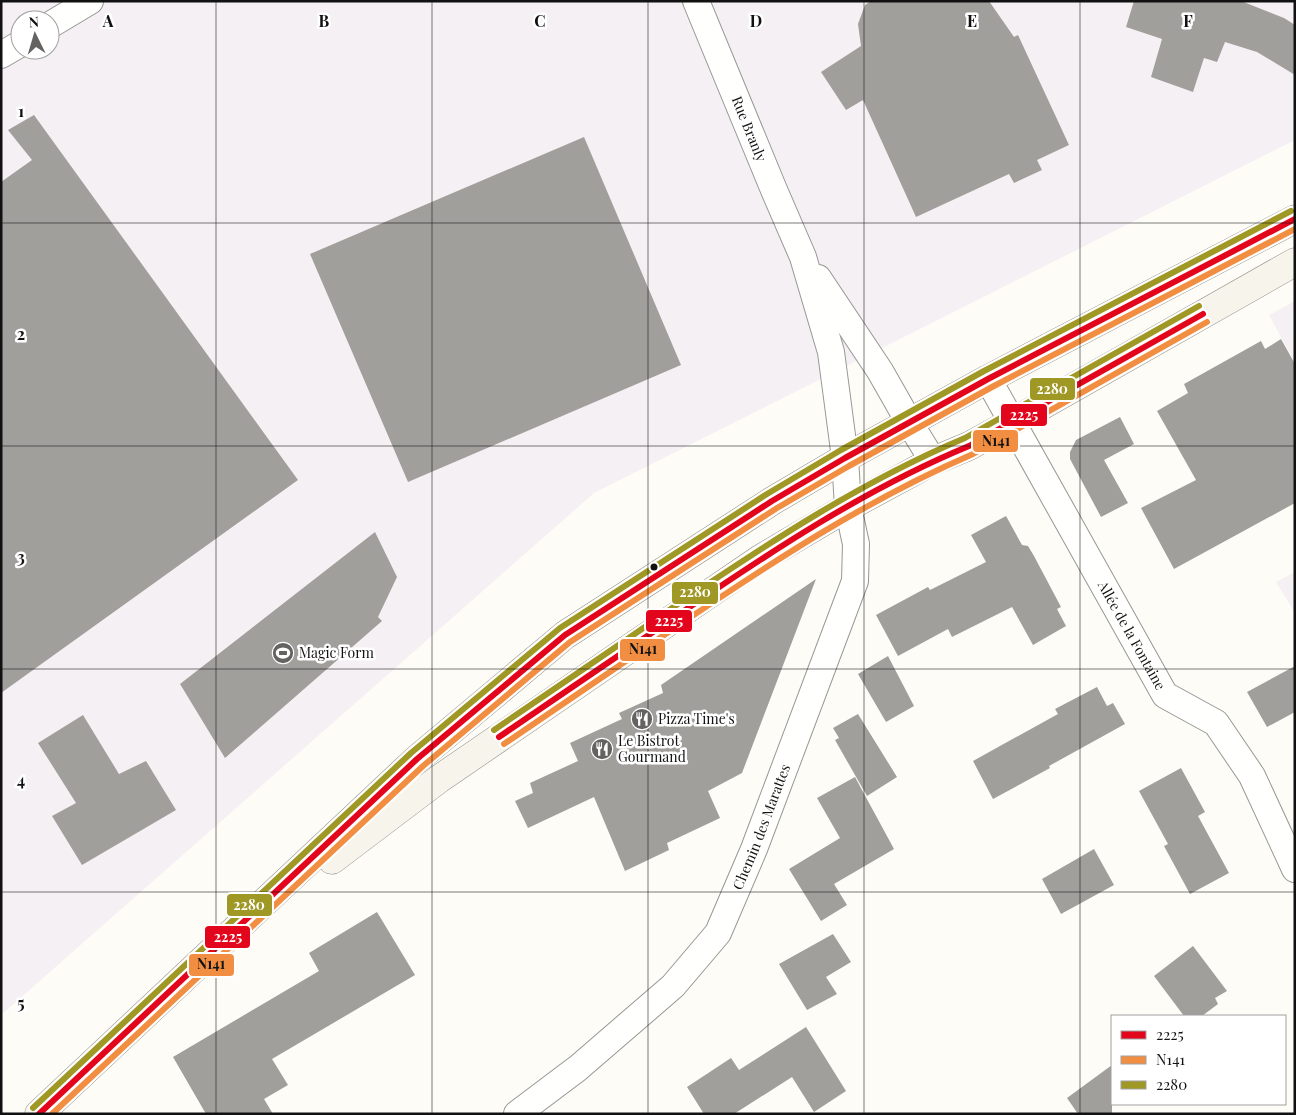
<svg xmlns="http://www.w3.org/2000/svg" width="1296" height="1115" font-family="'Playfair Display',serif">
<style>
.industrial{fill:#f5f0f3;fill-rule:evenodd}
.building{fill:#a19f9c}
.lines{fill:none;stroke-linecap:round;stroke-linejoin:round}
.street-casing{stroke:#979795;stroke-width:28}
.secondary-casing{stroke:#8e8d8b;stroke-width:29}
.street{stroke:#fffffe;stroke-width:26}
.secondary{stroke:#f6f4eb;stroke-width:28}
.bus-1-casing{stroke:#fff;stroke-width:10}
.bus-2-casing{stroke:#fff;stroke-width:10}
.bus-3-casing{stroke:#fff;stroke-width:10}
.bus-1{stroke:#e3051c;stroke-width:6}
.bus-2{stroke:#f28e42;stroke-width:6}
.bus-3{stroke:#9f9825;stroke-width:6}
.grid{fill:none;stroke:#111;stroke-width:1;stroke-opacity:0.55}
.bus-dot{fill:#111;stroke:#fff;stroke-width:2}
.labels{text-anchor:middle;stroke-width:5;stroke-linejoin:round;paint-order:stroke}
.street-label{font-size:14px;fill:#111;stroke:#fff}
.poi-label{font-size:14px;fill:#111;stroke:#fff;text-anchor:start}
.grid-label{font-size:16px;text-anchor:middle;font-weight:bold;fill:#111;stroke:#fff;stroke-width:5;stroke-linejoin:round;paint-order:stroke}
.line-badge{stroke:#fff;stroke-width:2}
.badge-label{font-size:14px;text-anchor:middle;font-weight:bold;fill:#fff}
.pale-badge-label{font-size:14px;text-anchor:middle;font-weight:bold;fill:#111}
</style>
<rect width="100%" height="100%" fill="#fdfcf7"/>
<!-- industrial -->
<path class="industrial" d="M1,1h1294v139l-701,353 -593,522zM20,20h30v30h-30z
M1295,301v62l-26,-48z
M1295,572v41l-19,-31z"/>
<!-- building -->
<path class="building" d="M871,1h118l25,36 4,-2 51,110 -32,15 5,10 -28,13 -5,-9 -93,43 -53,-117 -17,10 -25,-38 40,-26 -3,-22 7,-19z
M1134,1h107l43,17 11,7v50l-38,-23 -32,-10 -8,20 -13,-4 -11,34 -42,-15 11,-38 -36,-12z
M34,115l264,365 -297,213v-511l31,-22 -24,-30z
M584,137l97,228 -273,117 -98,-228z
M1281,339l14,25v139l-121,66 -33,-61 55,-28 -39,-69 31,-18 -4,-9 77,-43 4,8z
M1120,417l14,27 -30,16 24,43 -27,14 -31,-58v-7l6,-12z
M1006,516l16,29 6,1 6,10 27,51 -4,2 9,17 -33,19 -21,-38 -60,30 -4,-8 -50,27 -22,-41 52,-28 2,3 56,-28 -15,-27z
M375,532l22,45 -19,40 4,4 -157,137 -45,-74z
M816,579l-74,194 -34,18 12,27 -53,25 2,7 -44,21 -31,-74 -66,31 -13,-27 18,-8 -3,-10 48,-22 -8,-18 52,-24 -3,-6 44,-20 -2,-8z
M888,656l26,50 -28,16 -28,-48z
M1295,666v46l-28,15 -20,-35z
M1097,687l10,19 6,-3 12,21 -76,42 1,2 -57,31 -20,-38 85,-47 -3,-5z
M858,714l39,63 -30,19 -32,-56 4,-2 -6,-10z
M83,715l36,59 27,-13 30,49 -94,55 -30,-49 24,-13 -38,-60z
M1181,768l24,44 -7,4 31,57 -39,21 -26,-48 4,-2 -29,-53z
M855,777l39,72 -60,35 13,21 -26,16 -32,-52 51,-31 -23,-40z
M1094,849l20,36 -53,29 -19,-35z
M377,912l38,63 -143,84 16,26 -24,14 9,15h-67l-33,-57 146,-86 -10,-18z
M833,934l18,28 -25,15 11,17 -30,16 -28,-46z
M1193,946l34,45 -12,7 3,6 -16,12h-18l-30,-40z
M806,1027l40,64 -32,21 -22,-35 -58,37h-30l-17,-27 44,-29 8,12z
M1112,1065v49h-34l-11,-16z"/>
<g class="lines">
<!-- street casing -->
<g class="street-casing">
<g id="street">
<path d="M50,25l40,-24"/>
<path d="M1,55l19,-11"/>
<path d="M818,278l62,93 29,51 24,39"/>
<path id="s1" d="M988,379l177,316 51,28 36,53 43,93"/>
<path id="s2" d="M517,1114l61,-46 95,-82 45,-53 36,-84 101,-268 1,-37 -8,-37 -3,-49 -14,-106 -28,-95 -29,-67 -78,-189"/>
</g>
</g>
<!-- secondary casing -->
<g class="secondary-casing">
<path id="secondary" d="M332,860l107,-81 321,-220 88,-52 85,-46 36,-15 42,-23 284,-161
M39,1114l378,-355 148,-124 207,-134 73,-43 143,-79 307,-160"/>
</g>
<!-- street -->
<use href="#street" class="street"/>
<!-- secondary -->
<use href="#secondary" class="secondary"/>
<!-- bus-1 casing -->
<g class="bus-1-casing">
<path id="bus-1" d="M499,737c60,-41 119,-81 179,-122 92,-63 187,-126 291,-169l234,-132
M39,1114l378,-355 148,-124 207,-134 73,-43 143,-79 307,-160"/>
</g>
<!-- bus-2 casing -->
<g class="bus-2-casing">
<path id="bus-2" d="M504,744c56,-38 113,-77 169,-115 96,-65 193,-129 300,-175l234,-132
M52,1114l371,-348 147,-124 207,-134 72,-42 143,-79 303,-158"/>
</g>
<!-- bus-3 casing -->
<g class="bus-3-casing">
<path id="bus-3" d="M494,730c60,-41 121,-82 181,-124 92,-62 187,-125 290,-168l234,-132
M33,1108l378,-355 149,-125 207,-134 74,-44 143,-79 307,-160"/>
</g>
<!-- bus-1 -->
<use href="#bus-1" class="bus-1"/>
<!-- bus-2 -->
<use href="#bus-2" class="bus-2"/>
<!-- bus-3 -->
<use href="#bus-3" class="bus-3"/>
</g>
<!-- grid -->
<path class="grid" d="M216,1v1113M432,1v1113M648,1v1113M864,1v1113M1080,1v1113M1,223h1294M1,446h1294M1,669h1294M1,892h1294"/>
<!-- icons -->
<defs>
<g id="stadium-disc" transform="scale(1.125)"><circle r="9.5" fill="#646362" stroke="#fff"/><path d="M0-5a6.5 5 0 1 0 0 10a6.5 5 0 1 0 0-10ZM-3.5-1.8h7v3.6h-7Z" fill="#fff"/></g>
<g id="restaurant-disc" transform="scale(1.125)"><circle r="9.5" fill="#646362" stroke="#fff"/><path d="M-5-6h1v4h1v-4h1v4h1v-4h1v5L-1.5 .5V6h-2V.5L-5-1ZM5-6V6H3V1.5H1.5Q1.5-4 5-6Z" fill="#fff"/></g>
</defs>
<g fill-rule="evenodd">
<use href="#stadium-disc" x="283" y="653"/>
<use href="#restaurant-disc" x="642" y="719"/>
<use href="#restaurant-disc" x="602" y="749"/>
</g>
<!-- markers -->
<circle class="bus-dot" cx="654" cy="567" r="4.5"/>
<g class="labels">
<!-- street labels -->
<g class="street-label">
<text transform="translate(749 129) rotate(68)" y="5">Rue Branly</text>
<text dy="5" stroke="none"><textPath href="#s1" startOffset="294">Allée de la Fontaine</textPath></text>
<text dy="5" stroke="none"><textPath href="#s2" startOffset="386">Chemin des Marattes</textPath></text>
</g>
<!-- poi labels -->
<g class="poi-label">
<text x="299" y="658">Magic Form</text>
<text x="658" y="724">Pizza Time's</text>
<text x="618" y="746">Le Bistrot<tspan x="618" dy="16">Gourmand</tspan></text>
</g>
</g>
<g class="grid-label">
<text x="108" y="27">A</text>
<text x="324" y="27">B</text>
<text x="540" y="27">C</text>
<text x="756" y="27">D</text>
<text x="972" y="27">E</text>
<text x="1188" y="27">F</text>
<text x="21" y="117">1</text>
<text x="21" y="340">2</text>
<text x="21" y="563">3</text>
<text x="21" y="786">4</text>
<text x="21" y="1009">5</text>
</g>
<g class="line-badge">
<rect x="1029" y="377" width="47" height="24" rx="5" fill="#9f9825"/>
<rect x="1000" y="403" width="48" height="24" rx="5" fill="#e3051c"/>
<rect x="972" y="429" width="47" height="24" rx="5" fill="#f28e42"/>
<rect x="671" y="581" width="48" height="24" rx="5" fill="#9f9825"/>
<rect x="645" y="609" width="48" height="24" rx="5" fill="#e3051c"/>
<rect x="619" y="638" width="47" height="24" rx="5" fill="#f28e42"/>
<rect x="226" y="893" width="47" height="24" rx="5" fill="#9f9825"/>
<rect x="204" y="925" width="47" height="24" rx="5" fill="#e3051c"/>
<rect x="188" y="953" width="47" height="24" rx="5" fill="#f28e42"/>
</g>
<g class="badge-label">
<text x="1052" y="394">2280</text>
<text x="1024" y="420">2225</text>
<text x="695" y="597">2280</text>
<text x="669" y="626">2225</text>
<text x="249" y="910">2280</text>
<text x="228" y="942">2225</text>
</g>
<g class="pale-badge-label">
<text x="996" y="446">N141</text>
<text x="643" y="654">N141</text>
<text x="211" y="969">N141</text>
</g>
<!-- border -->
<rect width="1296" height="1115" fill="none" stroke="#111111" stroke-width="5"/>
<!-- legend -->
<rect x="1111" y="1015" width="175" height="90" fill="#ffffff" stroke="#a0a0a0"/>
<rect x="1121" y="1031" width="25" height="8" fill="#e3051c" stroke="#a0a0a0"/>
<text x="1156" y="1040" font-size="15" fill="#111111">2225</text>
<rect x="1121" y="1056" width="25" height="8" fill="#f28e42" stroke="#a0a0a0"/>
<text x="1156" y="1065" font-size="15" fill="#111111">N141</text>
<rect x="1121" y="1081" width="25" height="8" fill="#9f9825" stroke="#a0a0a0"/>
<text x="1156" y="1090" font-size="15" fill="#111111">2280</text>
<!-- north arrow -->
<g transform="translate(35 35) rotate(355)"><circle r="24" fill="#ffffff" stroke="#a0a0a0"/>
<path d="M0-4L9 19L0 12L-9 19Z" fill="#646362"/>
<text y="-8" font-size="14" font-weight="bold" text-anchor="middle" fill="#111111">N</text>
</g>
</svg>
